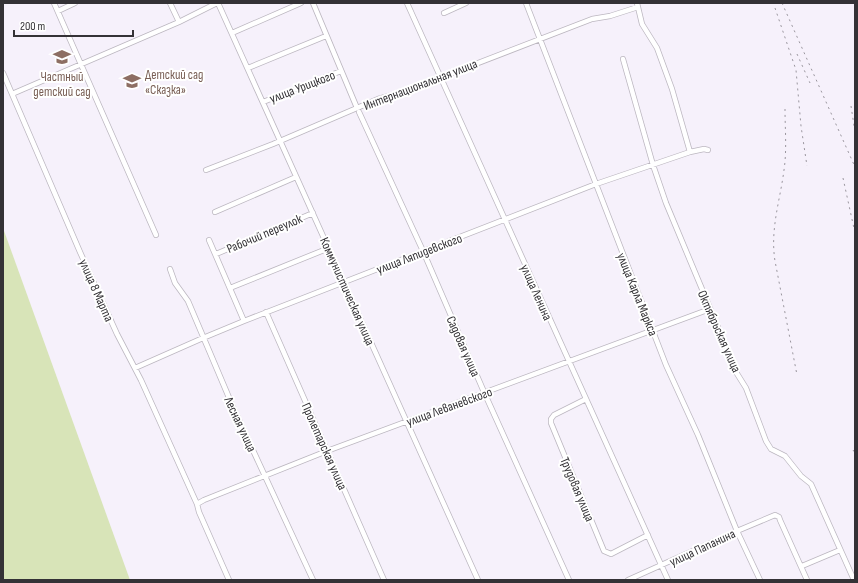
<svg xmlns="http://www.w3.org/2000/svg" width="858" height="583" font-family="'Sofia Sans Condensed',sans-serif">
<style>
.green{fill:#d8e4b8}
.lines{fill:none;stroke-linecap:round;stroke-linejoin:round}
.minor-casing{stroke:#bcb7c0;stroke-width:6}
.minor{stroke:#fff;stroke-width:4.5}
.rail{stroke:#9a969e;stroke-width:1;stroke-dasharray:2 4;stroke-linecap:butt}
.labels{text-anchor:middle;stroke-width:4;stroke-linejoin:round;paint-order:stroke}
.education-label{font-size:13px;fill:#785e54;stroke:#fff;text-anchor:start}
.street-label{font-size:13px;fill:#343236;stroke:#fff}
</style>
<rect width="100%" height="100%" fill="#f6f1fb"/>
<!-- green -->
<path class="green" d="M3,228l127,352h-127z"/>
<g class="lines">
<!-- minor casing -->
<g class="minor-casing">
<path id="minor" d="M54,3l102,232
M170,3l9,19
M218,3l260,577
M313,3l44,105
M407,3l261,577
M526,3l140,362 32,70 39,96 23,49
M637,3l5,21 15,24 15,41 18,63
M58,11l17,-8
M444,13l22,-10
M232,33l69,-30
M623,59l30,106 13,38 64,153 6,16 10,16 20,53 5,8 14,7 16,20 10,8 43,96
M248,68l78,-32
M3,73l77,179 37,82 24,46 56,124
M12,94l167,-72 38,-19
M263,102l78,-31
M359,112l64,139 61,141 85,188
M206,170l67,-26 105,-45 25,-7 189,-73 18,-3 28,-9
M215,212l81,-35
M209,240l35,81
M216,254l97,-41
M170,269l5,14 13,18 45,106 80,173
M230,288l99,-40
M266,312l118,268
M135,368l68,-30 41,-17 352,-137 94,-32 14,-3 4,1
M586,399l-32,16 -3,4v4l53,128 7,3 37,-19
M802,566l38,-16
M229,580l-30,-68 -2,-8 7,-4 123,-49 383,-142
M628,580l109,-49 38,-16 4,2 1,3 27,60"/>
</g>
<!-- minor -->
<use href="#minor" class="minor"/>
<!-- rail -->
<path class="rail" d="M782,3l73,164
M775,8l21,62 5,56 6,40
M797,54l13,29
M851,106l4,26
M785,109c0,20 2,41 -1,61 -4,31 -14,59 -9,91l22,114
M843,178l12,55
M853,450l2,3"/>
</g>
<!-- icons -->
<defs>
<g id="school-bare" transform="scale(1.38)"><path d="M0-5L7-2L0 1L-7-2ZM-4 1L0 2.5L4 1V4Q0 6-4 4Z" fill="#8d6e63" stroke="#fff" stroke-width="2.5" paint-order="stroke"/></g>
</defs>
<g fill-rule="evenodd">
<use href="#school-bare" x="62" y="57"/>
<use href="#school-bare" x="132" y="81"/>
</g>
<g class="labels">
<!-- education labels -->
<g class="education-label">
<text x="145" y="79">Детский сад<tspan x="145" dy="15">«Сказка»</tspan></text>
<text x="62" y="81" text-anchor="middle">Частный<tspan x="62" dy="15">детский сад</tspan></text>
</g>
<!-- street labels -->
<g class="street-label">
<text transform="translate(420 84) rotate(-21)" y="5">Интернациональная улица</text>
<text transform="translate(302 86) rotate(-21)" y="5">улица Урицкого</text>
<text transform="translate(264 233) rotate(-23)" y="5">Рабочий переулок</text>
<text transform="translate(419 253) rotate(-21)" y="5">улица Ляпидевского</text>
<text transform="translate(97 290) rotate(66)" y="5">улица 8 Марта</text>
<text transform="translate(348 291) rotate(66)" y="5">Коммунистическая улица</text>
<text transform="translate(537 292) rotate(66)" y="5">улица Ленина</text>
<text transform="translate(638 294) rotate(68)" y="5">улица Карла Маркса</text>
<text transform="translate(720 331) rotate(66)" y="5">Октябрьская улица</text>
<text transform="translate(464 346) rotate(66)" y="5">Садовая улица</text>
<text transform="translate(449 406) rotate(-20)" y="5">улица Леваневского</text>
<text transform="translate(241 424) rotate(65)" y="5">Лесная улица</text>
<text transform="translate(325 446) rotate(66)" y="5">Пролетарская улица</text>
<text transform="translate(578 489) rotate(67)" y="5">Трудовая улица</text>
<text transform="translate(702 547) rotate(-25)" y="5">улица Папанина</text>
</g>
</g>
<!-- border -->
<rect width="858" height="583" fill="none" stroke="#343236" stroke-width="8"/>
<!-- scale -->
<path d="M14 30v6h119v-6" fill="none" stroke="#343236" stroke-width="2"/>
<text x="20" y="30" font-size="12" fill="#343236" stroke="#ffffff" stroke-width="3" paint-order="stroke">200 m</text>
</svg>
